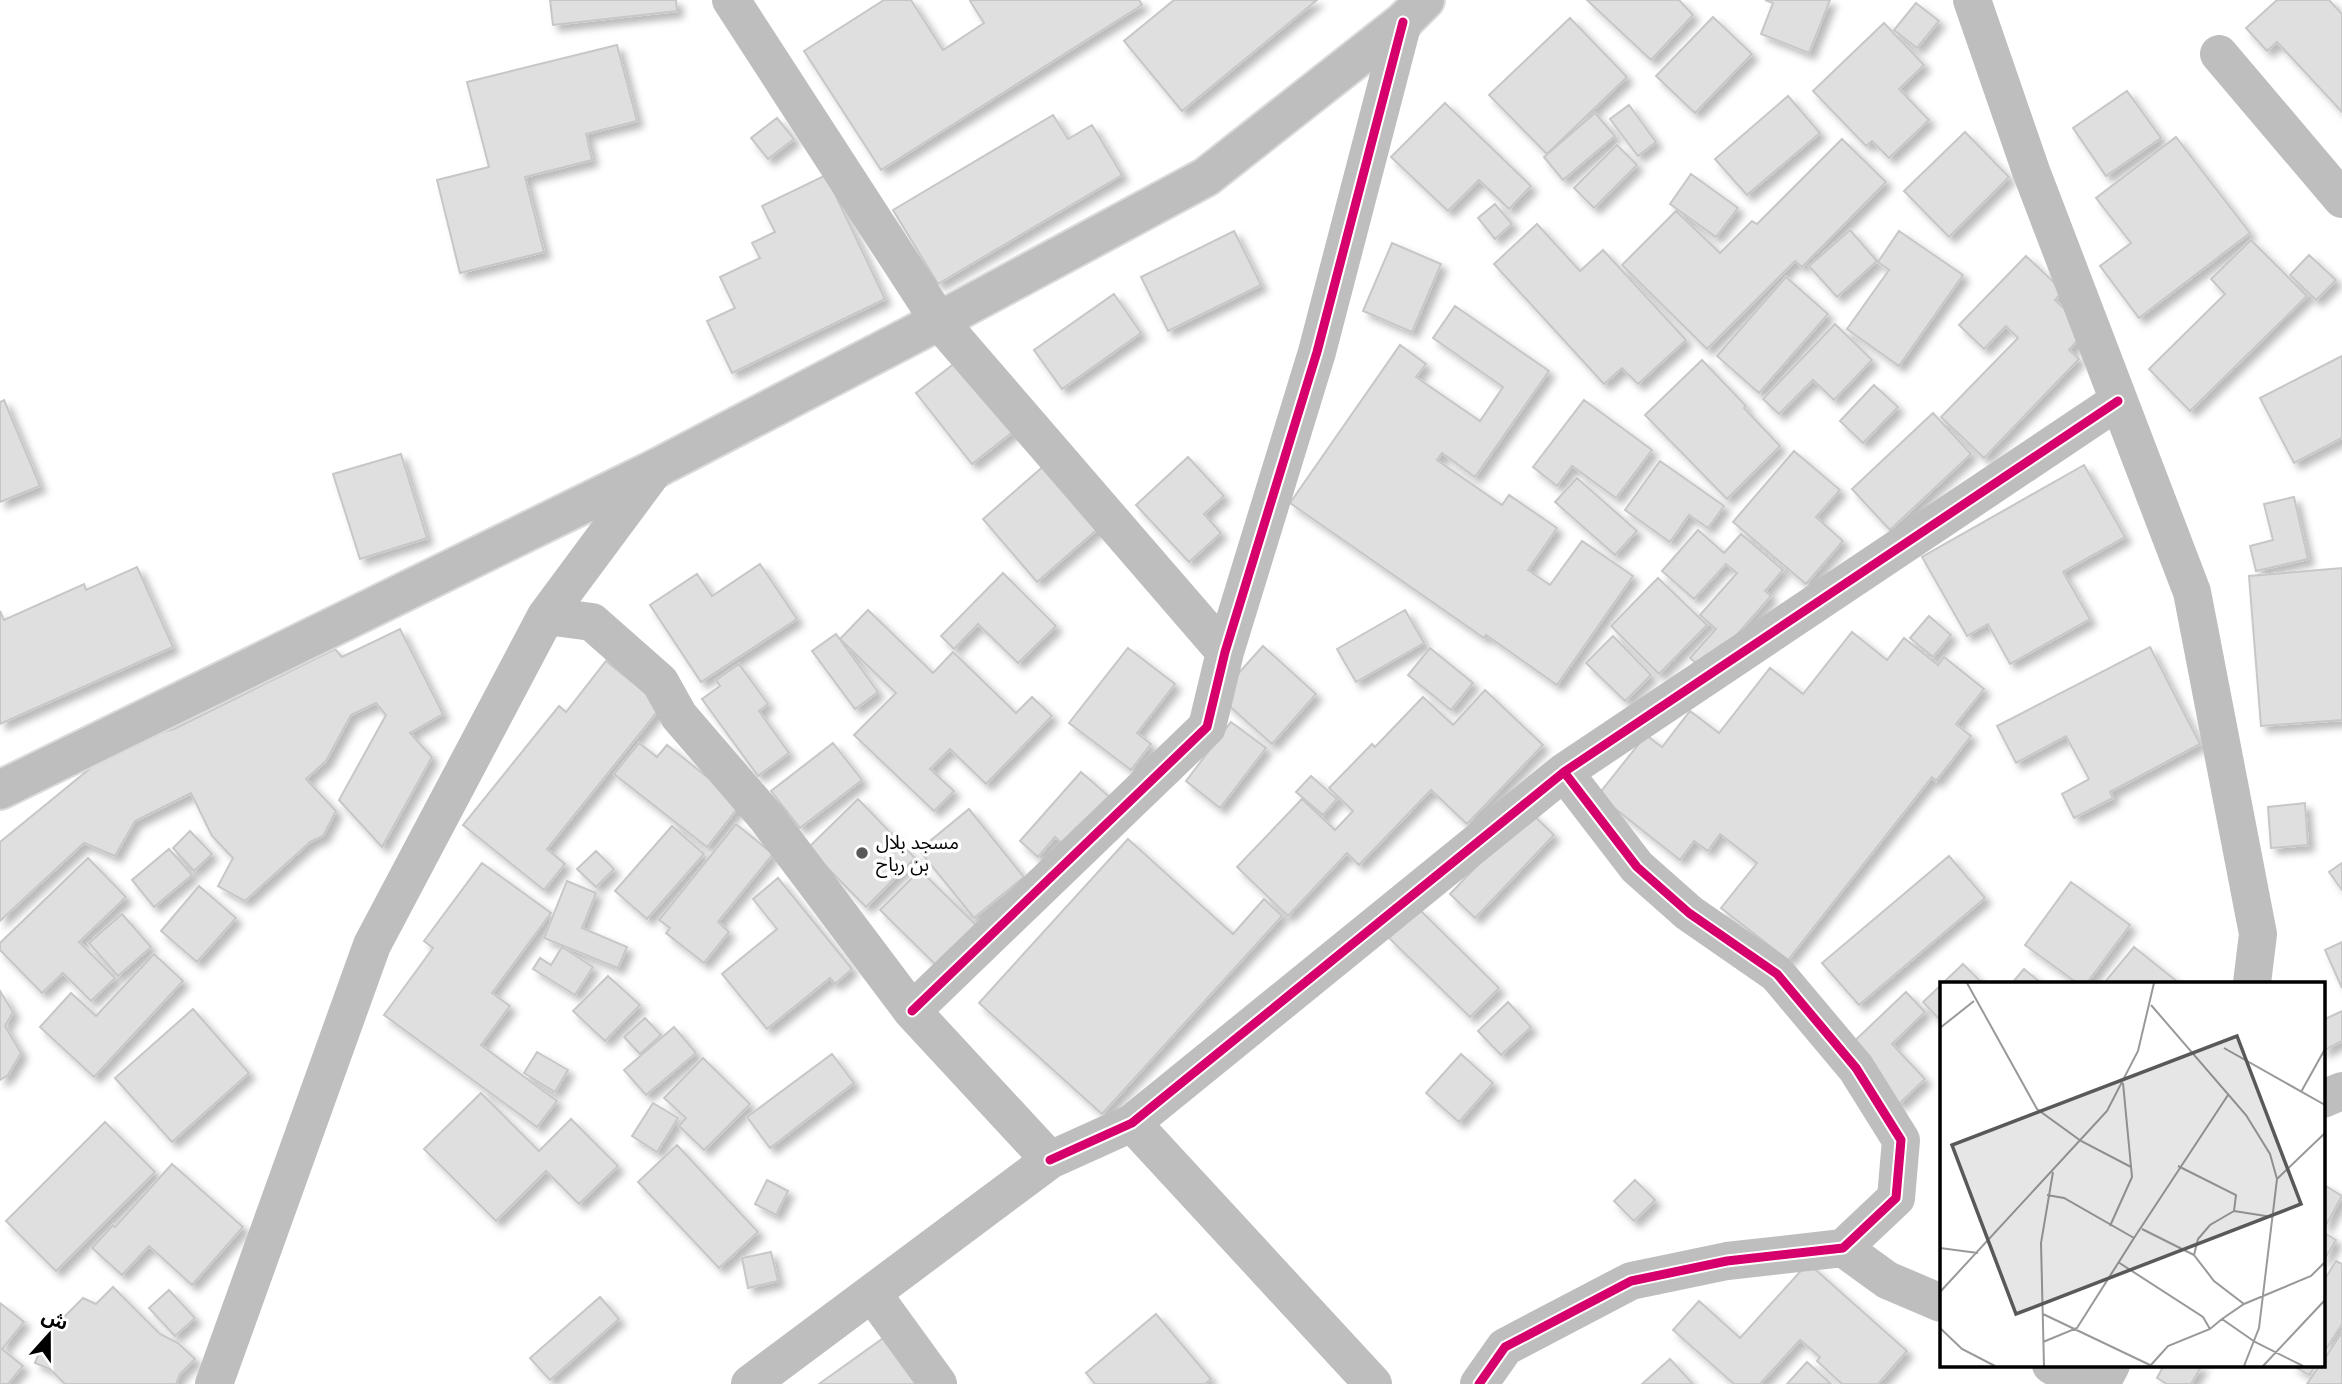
<svg xmlns="http://www.w3.org/2000/svg" width="2342" height="1384" font-family="Mulish,'Noto Sans Arabic',sans-serif">
<style>
.building{fill:#dfdfdf;stroke:#c7c7c7;stroke-width:2;filter:url(#shadow)}
.lines{fill:none;stroke-linecap:round;stroke-linejoin:round}
.major-casing{stroke:#dbdbdb;stroke-width:42}
.minor{stroke:#bebebe;stroke-width:38}
.major{stroke:#bebebe;stroke-width:38}
.cycleway-casing{stroke:#fff;stroke-width:13}
.cycleway{stroke:#d6006c;stroke-width:9}
.poi-dot{fill:#595959;stroke:#fff;stroke-width:2.5}
.labels{text-anchor:middle;stroke-width:7;stroke-linejoin:round;paint-order:stroke}
.poi-label{font-size:19px;fill:#000;stroke:#fff;text-anchor:start}
.inset-road{fill:none;stroke:#999;stroke-width:2}
.view{fill:#595959;fill-opacity:0.15;stroke:#595959;stroke-width:3.5}
.inset-edge{fill:none;stroke:#000;stroke-width:3.5}
</style>
<defs>
<filter id="shadow"><feDropShadow dx="6" dy="6" stdDeviation="3.5" flood-color="#0004"/></filter>
</defs>
<rect width="100%" height="100%" fill="#fff"/>
<!-- building -->
<path class="building" d="M550,0h126l1,11 -124,14z
M884,0h27l32,50 41,-27 -14,-22 1,-1h168l3,5 -261,165 -77,-119z
M1174,0h143l-135,111 -58,-70z
M1587,0h92l14,15 -42,45z
M1765,0h65l-21,53 -48,-19 12,-31z
M2277,0h52l13,14v98l-65,-70 -10,9 -21,-23z
M1916,3l23,18 -22,27 -23,-18z
M1713,17l39,37 -57,59 -39,-37z
M1570,18l57,59 -80,77 -58,-59z
M1884,23l40,42 -25,24 30,31 -40,38 -17,-17 -6,5 -53,-55z
M617,45l20,76 -51,13 6,26 -67,17 19,75 -84,21 -23,-93 52,-13 -22,-85z
M2127,91l34,47 -55,38 -33,-48z
M1788,96l32,37 -73,62 -32,-36z
M1445,103l86,83 -22,23 -30,-29 -31,31 -57,-54z
M1629,105l27,37 -18,14 -28,-37z
M1595,113l20,23 -52,44 -19,-23z
M1053,115l15,24 24,-14 30,50 -184,109 -45,-74z
M777,118l17,21 -26,20 -17,-21z
M1965,132l44,45 -60,60 -45,-46z
M2176,137l74,96 -111,85 -39,-52 31,-23 -35,-45z
M1842,139l44,43 -84,85 -7,-6 -88,88 -85,-84 54,-54 44,42 32,-32 5,3z
M1617,145l20,20 -43,43 -20,-20z
M1691,174l47,34 -22,29 -46,-33z
M826,175l59,124 -153,74 -25,-52 28,-13 -15,-31 40,-19 -8,-15 23,-11 -13,-26z
M1495,204l17,20 -17,15 -17,-21z
M1537,224l43,47 23,-21 83,90 -48,44 -16,-16 -18,16 -110,-120z
M1850,230l27,31 -40,36 -28,-31z
M1234,231l27,54 -93,46 -27,-54z
M1899,231l64,44 -64,91 -52,-37 42,-59 -11,-8z
M2251,240l56,56 -117,115 -41,-42 76,-75 -14,-15z
M1392,243l49,21 -29,68 -49,-21z
M2309,255l27,25 -20,20 -26,-25z
M2026,256l37,35 -8,9 32,30 -18,20 10,9 -95,99 -43,-41 77,-79 -12,-12 -22,23 -25,-24z
M1786,277l42,37 -69,79 -42,-37z
M1114,294l27,39 -79,56 -28,-39z
M1455,306l94,65 -74,106 -33,-24 -5,7 65,45 7,-10 48,33 -29,42 22,15 32,-44 51,35 -76,109 -71,-50 -2,3 -194,-135 110,-158 26,19 -10,13 64,44 23,-34 -70,-49z
M1835,324l37,36 -38,40 -21,-20 -34,34 -16,-15z
M2342,356v82l-48,25 -34,-65z
M959,360l55,71 -42,33 -56,-71z
M1702,360l44,46 -2,2 36,38 -53,53 -82,-84z
M1874,385l24,22 -35,36 -23,-22z
M4,400l36,86 -40,16v-100z
M1584,400l68,50 -36,48 -44,-32 -15,20 -24,-19z
M1933,413l38,41 -81,76 -38,-41z
M1794,451l46,39 -24,27 27,24 -37,43 -73,-62z
M401,454l26,84 -67,21 -27,-85z
M1188,457l36,39 -20,18 17,19 -32,29 -53,-57z
M1660,461l64,45 -16,22 -19,-13 -19,27 -45,-32z
M1046,464l54,63 -63,55 -54,-63z
M2084,465l41,72 -62,35 27,47 -80,45 -22,-40 -21,12 -45,-79z
M1577,478l60,53 -22,24 -60,-53z
M2294,497l14,62 -52,12 -6,-25 23,-6 -9,-36z
M1698,530l26,23 17,-19 42,36 -18,21 6,5 -66,75 -15,-13 26,-29 -16,-14 37,-42 -11,-9 -32,35 -32,-28z
M760,564l37,55 -96,63 -51,-77 47,-31 15,22z
M137,567l36,80 -173,77v-113l4,9 80,-36 2,6z
M2342,568v152l-81,6 -12,-150z
M1003,573l53,53 -38,37 -40,-39 -24,25 -13,-13z
M1658,578l49,47 -48,49 -48,-48z
M868,610l65,63 20,-21 63,61 16,-16 20,19 -66,68 -36,-35 -20,20 24,22 -20,20 -80,-76 42,-42 -56,-54z
M1405,610l19,33 -68,39 -19,-33z
M1929,616l22,19 -18,22 -23,-19z
M400,629l43,85 -33,19 22,24 -50,90 -43,-47 47,-85 -10,-12 -25,12 -25,46 -20,18 30,32 -13,25 -13,6 -65,59 -27,-15 15,-28 -21,-22 -21,-43 -56,28 -20,35 -31,-13 -84,78v-79l120,-98 54,-15 161,-80 7,8z
M1852,632l35,28 17,-22 34,27 6,-8 40,32 -28,35 15,12 -35,45 -4,-4 -144,183 -67,-52 36,-45 -37,-29 -12,17 -14,-10 -14,19 -82,-65 48,-60 16,12 28,-36 29,22 51,-65 33,26z
M836,634l42,58 -23,17 -43,-58z
M1613,636l38,39 -26,26 -39,-38z
M1263,646l53,48 -44,50 -54,-48z
M2150,647l50,97 -90,48 3,6 -39,20 -12,-24 27,-15 -23,-43 -50,27 -19,-37z
M1128,648l47,36 -38,49 14,11 -20,26 -62,-47z
M1430,648l43,35 -22,27 -43,-35z
M606,661l56,45 -115,143 18,15 -21,26 -81,-65 96,-119 7,6z
M739,664l29,40 -9,7 30,42 -31,23 -56,-77 18,-13 -4,-6z
M1485,690l58,55 -76,79 -36,-34 -72,75 -12,-12 -59,63 -51,-49 65,-68 33,31 18,-19 -24,-23 43,-44 3,3 48,-50 30,28z
M1231,722l35,26 -46,60 -34,-27z
M639,743l18,14 10,-12 74,59 -34,43 -93,-73z
M833,743l29,37 -62,48 -29,-37z
M1081,772l31,27 -44,50 -13,-12 -17,20 -18,-16z
M1311,776l26,23 -14,16 -27,-23z
M858,799l57,59 -49,49 -58,-59z
M2305,803l3,42 -37,3 -3,-41z
M969,809l55,68 -50,41 -55,-68z
M1529,811l25,24 -79,83 -25,-24z
M736,824l37,30 -55,68 11,10 -25,31 -38,-30 4,-5 -11,-8z
M672,826l32,28 -57,65 -32,-28z
M190,831l22,23 -18,17 -21,-23z
M1128,839l105,95 31,-35 18,17 -180,198 -123,-111z
M169,849l23,26 -38,32 -22,-27z
M596,851l18,18 -18,18 -19,-18z
M1949,856l36,42 -126,107 -37,-42z
M88,858l38,39 -47,45 36,36 -24,23 -28,-28 -21,20 -42,-43v-7z
M482,863l69,50 -59,80 18,13 -29,39 76,56 -20,26 -153,-112 49,-67 -9,-7z
M2342,863v27l-13,-18z
M920,870l58,57 -40,40 -58,-57z
M778,878l74,91 -17,15 -5,-6 -63,51 -45,-55 55,-45 -24,-30z
M567,881l29,12 -14,35 45,19 -9,21 -74,-30z
M2071,882l59,43 -43,58h-10l-52,-38z
M199,886l37,32 -39,44 -36,-31z
M1418,908l81,80 -29,29 -81,-79z
M122,914l29,33 -33,29 -29,-33z
M2342,942v46l-17,-38z
M562,947l31,20 -18,28 -42,-26 7,-11 11,7z
M2134,947l45,36h-75z
M154,954l29,27 -89,96 -54,-50 31,-34 25,23z
M1963,964l19,19h-39z
M2024,969l17,14h-29z
M608,976l32,29 -35,36 -32,-30z
M1941,985v36l-18,-19z
M0,991l13,21 -8,14 16,27 -13,22 -8,5z
M1906,992l19,20 -33,32 33,35 -26,25 -53,-55z
M1508,1002l23,25 -30,28 -23,-24z
M193,1009l56,64 -77,69 -57,-64z
M2342,1011v30l-19,10v-31z
M645,1018l16,17 -21,19 -16,-17z
M674,1027l22,26 -50,42 -22,-25z
M537,1052l31,18 -13,22 -31,-19z
M832,1054l22,29 -84,65 -23,-31z
M1461,1054l32,29 -34,39 -33,-29z
M703,1058l47,46 -46,46 -25,-24 7,-8 -22,-20z
M481,1093l58,58 32,-32 47,47 -39,38 -33,-33 -50,50 -72,-72z
M653,1103l25,15 -21,34 -25,-16z
M105,1122l50,50 -99,99 -50,-50z
M677,1145l81,87 -39,36 -81,-86z
M172,1164l71,63 -51,58 -43,-39 -27,29 -30,-27 21,-23 2,2z
M767,1180l21,11 -12,24 -21,-11z
M1635,1180l20,20 -21,21 -20,-20z
M2323,1184l19,12 -17,31 -2,-2z
M2323,1232l13,8 -13,22z
M771,1252l7,29 -30,7 -6,-30z
M2336,1261l6,3v60l-19,30v-72z
M1808,1263l99,88 -29,33h-36l-25,-23 3,-4 -20,-17 -40,44h-26l-61,-54 26,-29 41,37z
M113,1287l47,47 18,9 17,16 -15,15 -4,10h-111l-15,-15 -15,-6 11,-28 37,-37 13,6z
M169,1290l26,28 -20,18 -26,-28z
M600,1297l19,22 -69,61 -20,-22z
M0,1303l24,19 -22,27 21,17 -15,18h-8z
M1156,1314l55,65 -6,5h-110l-9,-11z
M2342,1332v52h-35l13,-19h3v-4z
M889,1334l36,50h-106z
M1670,1359l23,25h-51z
M1807,1362l24,22h-44z
M2164,1365h38l-11,19h-24l-10,-6z
M2292,1365h24l-7,10z"/>
<g class="lines">
<!-- major casing -->
<g class="major-casing">
<path id="major" d="M0,790l655,-321 284,-148 267,-144 197,-155 22,-22"/>
</g>
<!-- minor -->
<path class="minor" d="M731,0l208,321 286,331
M1972,0l59,171 161,421 66,342 -6,49
M2219,54l123,145
M546,616l46,6 68,60 19,34 88,102 145,193 138,149 -300,224
M912,1011l295,-284 18,-75 92,-300 86,-330
M2323,1099l19,-8
M1132,1123l241,261
M1050,1160l82,-37 432,-351 554,-371
M1843,1248l44,32 54,23
M872,1293l66,91
M2051,1365l33,19
M214,1384l158,-439 174,-329 109,-147
M1479,1384l26,-37 126,-66 96,-20 116,-13 53,-50 5,-58 -45,-72 -79,-94 -88,-61 -52,-46 -73,-95
M2101,1384l10,-19"/>
<!-- major -->
<use href="#major" class="major"/>
<!-- cycleway casing -->
<g class="cycleway-casing">
<path id="cycleway" d="M912,1011l295,-284 18,-75 92,-300 86,-330
M1050,1160l82,-37 432,-351 554,-371
M1479,1384l26,-37 126,-66 96,-20 116,-13 53,-50 5,-58 -45,-72 -79,-94 -88,-61 -52,-46 -73,-95"/>
</g>
<!-- cycleway -->
<use href="#cycleway" class="cycleway"/>
</g>
<!-- markers -->
<circle class="poi-dot" cx="862" cy="853" r="7"/>
<g class="labels">
<!-- poi labels -->
<g class="poi-label">
<text x="876" y="849">مسجد بلال<tspan x="876" dy="22">بن رباح</tspan></text>
</g>
</g>
<!-- overview -->
<g transform="translate(1940 982)">
<rect width="385" height="385" fill="#fff"/>
<path class="inset-road" d="M27,1l70,126 44,32 50,26M211,23l95,110 24,39 7,25 -18,149 -15,38M0,46l34,-27M284,66l101,57M361,110l24,-43M238,184l58,29 -2,16 -24,14 -12,14 -4,16 20,26 30,23M337,197l48,-46M294,229l38,6M170,244l22,-49 -9,-94M202,247l52,26M194,256l94,-143M0,266l38,5M178,280l85,55 7,12M0,310l167,-181 31,-60 16,-68M103,332l107,51M282,337l22,-15 67,-28 14,-14M0,346l22,21 33,17M103,360l34,-14 57,-90 -70,-40 -17,-3M104,384l-3,-123 12,-71M210,384l18,-20 42,-17 12,-10 33,23 48,24M323,384l62,-66"/>
<path class="view" d="M297,54l64,168 -285,110 -64,-169z"/>
<rect width="385" height="385" class="inset-edge"/>
</g>
<!-- north arrow -->
<g transform="translate(49 1335) rotate(21)" stroke="#ffffff" stroke-width="5" paint-order="stroke">
<path d="M0-5L12 26L0 18L-12 26Z" fill="#000000"/>
<text y="-10" font-size="19" font-weight="bold" text-anchor="middle" fill="#000000">ش</text>
</g>
</svg>
